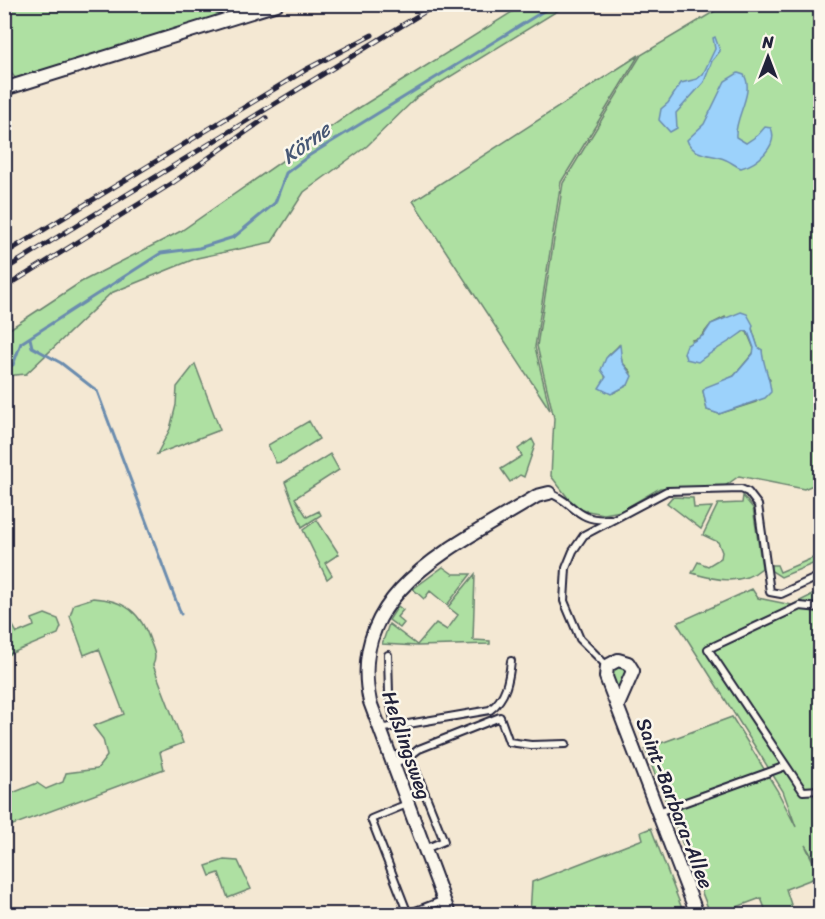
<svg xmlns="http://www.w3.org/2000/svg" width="825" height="919" font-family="Sriracha,sans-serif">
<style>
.green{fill:#aee0a2;stroke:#68816e;stroke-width:1.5;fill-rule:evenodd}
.water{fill:#9cd2fb;stroke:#6b8cae;stroke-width:1.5}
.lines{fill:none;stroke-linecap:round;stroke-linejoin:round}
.stream{stroke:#6b8cae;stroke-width:3}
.lane-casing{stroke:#22223b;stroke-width:10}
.street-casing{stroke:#22223b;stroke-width:16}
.lane{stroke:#fbf7ec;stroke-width:6}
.street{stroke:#fbf7ec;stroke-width:12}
.rail-casing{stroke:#22223b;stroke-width:5}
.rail{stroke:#fbf7ec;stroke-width:3;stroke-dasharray:9;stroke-linecap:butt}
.labels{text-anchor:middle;stroke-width:5;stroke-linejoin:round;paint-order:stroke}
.street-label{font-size:20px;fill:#22223b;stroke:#fbf7ec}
.water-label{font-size:21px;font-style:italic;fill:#475775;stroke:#fbf7ec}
</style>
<rect width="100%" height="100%" fill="#f4e8d3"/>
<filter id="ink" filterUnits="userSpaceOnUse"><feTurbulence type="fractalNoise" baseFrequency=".0167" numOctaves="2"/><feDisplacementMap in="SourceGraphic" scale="12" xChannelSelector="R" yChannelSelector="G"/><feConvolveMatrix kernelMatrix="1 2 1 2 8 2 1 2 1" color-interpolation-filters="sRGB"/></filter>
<g filter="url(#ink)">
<!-- green -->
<path class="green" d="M4,5h263l-250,74c-17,-10 -12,-56 -13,-74z
M523,5h44l-150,92 -50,49 -63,46 -32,50 -75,16 -86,35 -85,81 -21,2v-44l76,-50 100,-51 173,-120z
M725,5h95v477l-16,7 -65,-13 -14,10 -65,2 -39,23 -17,3 -22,-4 -14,-12 -17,-22 3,-58 -17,-72 26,-163 78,-128zM725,317l27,11 6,20 4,2 1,17 7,13 -14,22 -37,12 -12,-4 -4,-19 31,-15 21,-25 -8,-19 -3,-1 -38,23 -14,-14 8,-2 11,-14zM619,345l3,17 9,10 -3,13 -15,8c-7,-10 -13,-25 -5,-37 3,-4 8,-7 11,-11z
M639,55l-78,127 -26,165 15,63 -137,-209z
M195,364l25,66 -63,24 13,-25 6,-24 1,-18z
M309,421l10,18 -37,23 -6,1 -8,-18z
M532,439l3,6 -11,32 -4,-2 -10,7 -9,-13 21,-13 -4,-7z
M330,454l9,16 -44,28 12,19 12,-6 2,4 -19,12 -17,-45z
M743,496l10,12 9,60c-20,18 -47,12 -70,5l6,-11 10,4 13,-8 1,-6 -4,-10 -15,-7 15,-31 24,-1z
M672,497l21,1 1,10 18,-1 -11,22 -34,-26z
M317,520l22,34 -14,9 7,12 -5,4 -24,-49z
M820,555v6l-39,16 -11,-7 1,-5h6l3,7z
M443,567l10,7h18l-24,31 -17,-14 -6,8 -11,-10z
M475,574l-2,66 17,1v3l-73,2 -35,-2 7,-20 28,21 19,-22 11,7 11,-15 -10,-8z
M752,589l6,9 34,7 28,-14v275h-2l-13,-21 15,31 -34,13 8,25h-27l-6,-16 -43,16h-10v-6l-63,-159 87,-32 45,73 19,37 -13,-36 -106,-168z
M93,598c32,2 48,14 58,45 3,8 6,14 2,22l30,78 -23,9 4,17 -159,59v-32l32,-13 9,6 17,-7 3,-9 31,-4 10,-13 -4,-17 -10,-13 31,-12 -25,-65 -15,6 -14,-39 4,-12z
M398,606l5,4 -6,7 7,6 -4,5 -11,-8z
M45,614l13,5 3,8 -3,7 -53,22v-18l8,-3 -3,-8 3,-1 4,7 17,-7 -2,-7z
M617,666l7,2 3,5 -8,15 -4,-2 -3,-16z
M651,828l33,86h-154l2,-32 111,-43 -2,-7z
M224,860l14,1 13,28 -23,9 -9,-25 -9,3 -4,-10z"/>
<!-- water -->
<path class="water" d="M715,37l5,14 -8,10 -8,21 -28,31 1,15 -7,4 -11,-12 2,-11 7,-6 13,-20 16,-4 6,-5 12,-25 -2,-11z
M738,73l6,2c11,17 -10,43 -8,62l10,6 12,-8 7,-8 6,1c8,18 -14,36 -30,40 -6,-2 -11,-7 -17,-9 -12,-5 -32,-3 -37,-19l17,-16 21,-43z
M741,312l6,2 6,11 -1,4 6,18 4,3c1,16 8,27 9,42l-6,6 -46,16 -12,-4 -4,-19 3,-4 28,-11 19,-22 1,-6 -6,-16 -4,-1c-15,12 -32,20 -46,31l-12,-3 -2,-6 3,-8 17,-10 7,-11z
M620,345l2,17 10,14 -4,9 -17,9 -12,-6 7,-11 -5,-7 5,-12z"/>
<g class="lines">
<!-- stream -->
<path class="stream" d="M30,338l2,9 29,16 36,28 84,223
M4,369l9,-4 8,-22 140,-90 38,-5 35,-11 41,-34 11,-30 24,-18 245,-151"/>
<!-- lane casing -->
<g class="lane-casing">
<path id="lane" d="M549,493c25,8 27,30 61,26
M820,608l-20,-2 -92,43 95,142 17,-1
M388,655l1,39 6,32
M607,666l-27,-27 -16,-38 2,-33 7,-17 11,-16 83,-44 74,-2 7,3 10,13 12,87 11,2 39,-18
M379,729l111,-19c16,-12 19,-30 21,-49
M410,756l34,85 -19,8
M393,764l17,-8 9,-7 81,-32 9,25 22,3 35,-1
M407,804l-36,15 37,95 36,-14
M658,812l128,-46"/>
</g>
<!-- street casing -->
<g class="street-casing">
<path id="street" d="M4,89l273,-85
M618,705l15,-34 -5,-8 -10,-3 -11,6 -1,11 91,237
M449,914l-79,-212c-25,-112 89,-157 167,-206l12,-3"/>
</g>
<!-- lane -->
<use href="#lane" class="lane"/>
<!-- street -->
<use href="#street" class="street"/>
<!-- rail casing -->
<g class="rail-casing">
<path id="rail" d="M4,254l303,-185 65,-34
M4,270l433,-266
M4,288l167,-104 95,-66"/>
</g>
<!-- rail -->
<use href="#rail" class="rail"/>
</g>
</g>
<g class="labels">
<!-- street labels -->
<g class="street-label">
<text transform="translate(407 745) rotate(71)" y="7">Heßlingsweg</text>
<text transform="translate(675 803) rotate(69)" y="7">Saint-Barbara-Allee</text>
</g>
<!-- water labels -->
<g class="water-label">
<text transform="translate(306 143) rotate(-36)" y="7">Körne</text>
</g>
</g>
<!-- margin -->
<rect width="825" height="919" fill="none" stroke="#fbf7ec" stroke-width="24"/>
<rect x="12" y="12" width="801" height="895" fill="none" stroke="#22223b" stroke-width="2" filter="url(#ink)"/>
<!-- north arrow -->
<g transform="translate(768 57)" stroke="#fbf7ec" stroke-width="4.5" paint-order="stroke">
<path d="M0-4.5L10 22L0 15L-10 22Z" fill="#22223b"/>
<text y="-9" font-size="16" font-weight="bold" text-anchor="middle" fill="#22223b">N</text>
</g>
</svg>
